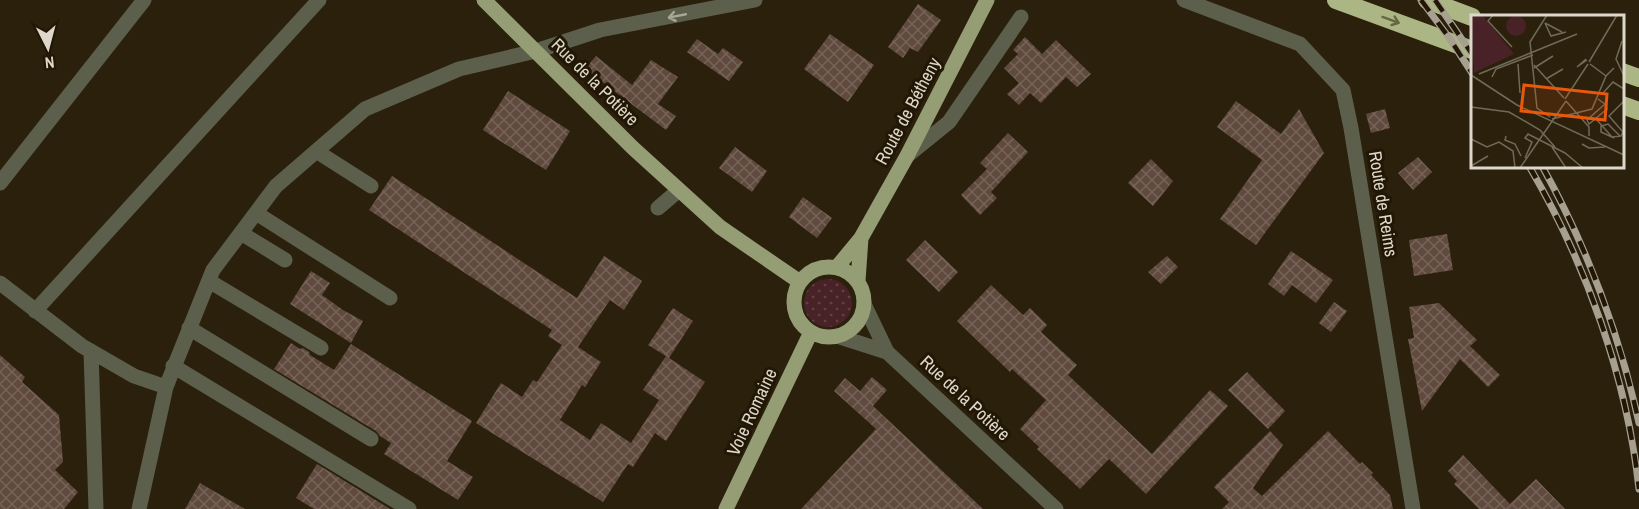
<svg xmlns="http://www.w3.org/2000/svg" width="1639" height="509" font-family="'Archivo Narrow',sans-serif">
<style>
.grass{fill:url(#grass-dots)}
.building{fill:url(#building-cross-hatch)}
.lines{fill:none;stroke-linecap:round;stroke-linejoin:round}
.minor{stroke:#5b5f4c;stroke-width:15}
.major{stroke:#959d75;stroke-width:15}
.highway{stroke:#acb685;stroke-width:18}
.rail-casing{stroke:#a79f90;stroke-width:7}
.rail{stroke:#211704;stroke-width:4.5;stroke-dasharray:14;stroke-linecap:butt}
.oneway{stroke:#aaa798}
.oneway2{stroke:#664}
.labels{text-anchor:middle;stroke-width:6;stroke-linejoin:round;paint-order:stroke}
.street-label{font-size:18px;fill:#ded7cb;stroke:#211704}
.inset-road{fill:none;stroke:#726958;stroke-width:1.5}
.view{fill:#e8590c;fill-opacity:0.15;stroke:#e8590c;stroke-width:3}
.inset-edge{fill:none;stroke:#ded7cb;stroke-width:3}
</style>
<defs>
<pattern id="grass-dots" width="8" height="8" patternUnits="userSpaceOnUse" patternTransform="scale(1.5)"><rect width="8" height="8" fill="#482227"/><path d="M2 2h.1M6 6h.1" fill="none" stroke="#624145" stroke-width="1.8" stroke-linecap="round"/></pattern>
<pattern id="building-cross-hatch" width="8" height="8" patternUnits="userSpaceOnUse" patternTransform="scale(1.5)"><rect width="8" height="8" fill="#604a3e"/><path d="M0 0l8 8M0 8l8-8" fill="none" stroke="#766359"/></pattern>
</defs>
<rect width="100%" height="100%" fill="#2a200c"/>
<!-- grass -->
<path class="grass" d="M804 303a24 24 0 1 1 48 0a24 24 0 1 1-48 0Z"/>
<!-- building -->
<path class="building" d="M918,4l23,16 -23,32 -8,-4 -7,10 -15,-11z
M830,34l44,31 -26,37 -44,-33z
M1025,37l17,17 14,-14 35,34 -14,13 -11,-10 -25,26 -11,-10 -11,12 -12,-11 12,-11 -15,-15 14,-14 -5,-4z
M697,39l21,15 5,-6 20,14 -14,19 -42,-29z
M596,56l36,29 19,-25 27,17 -20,27 18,12 -10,14 -81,-61z
M508,91l62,40 -24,39 -63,-40z
M1236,101l45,33 18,-25 25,44 -68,92 -36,-26 42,-59 -45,-33z
M1385,109l5,19 -19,5 -5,-19z
M1008,133l20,19 -37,40 6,6 -17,17 -19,-20 26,-26 -7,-6z
M735,147l32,24 -15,21 -33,-24z
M1418,157l14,15 -19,18 -15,-17z
M1151,159l22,22 -20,25 -25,-23z
M392,176l185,122 27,-42 38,25 -18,29 -14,-10 -32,47 23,15 -16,25 -3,-2 -22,35 30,20 11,-17 30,20 28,-43 -16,-10 23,-34 -18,-11 25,-37 20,13 -24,37 36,24 -39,59 -11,-8 -22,34 -5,-3 -25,38 -127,-79 25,-40 21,14 11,-17 4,2 25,-37 -14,-9 4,-6 -183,-120z
M803,197l29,21 -15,20 -28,-21z
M1447,234l6,36 -39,6 -5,-36z
M925,240l33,32 -19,20 -33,-32z
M1291,251l42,29 -17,23 -24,-18 -8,11 -16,-12z
M1167,256l11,11 -17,17 -13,-12z
M311,271l19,12 -8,12 21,15 20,11 -12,22 -61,-39z
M991,285l32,30 7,-7 17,17 -6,7 36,33 -9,10 84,79 58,-64 18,16 -82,88 -37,-35 -29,30 -43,-40 2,-2 -19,-18 26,-29 -34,-31 -2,3 -53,-51z
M1334,302l13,9 -16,21 -12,-9z
M1439,303l38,37 -7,6 30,29 -12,12 -28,-28 -38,52 -14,-72 6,-1 -5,-31z
M291,343l9,6 3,-1 6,4 1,3 24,15 17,-26 121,77 -25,40 26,16 -15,23 -74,-46 7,-11 -11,-7 -4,-5 -102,-62z
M0,355l25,22 -3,5 37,33 4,47 -8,8 23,22 -14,17h-64z
M1247,372l38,39 -17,18 -40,-39z
M872,377l15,13 -14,16 110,103h-182l75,-80 -42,-38 11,-13 15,13z
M1270,431l13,14 -30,43 9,8 66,-65 32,33 2,-2 11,11 -2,2 19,20 3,14h-171l7,-7 -15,-15z
M1463,455l47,49 26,-25 29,30h-86l-25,-25 3,-3 -9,-10z
M317,464l18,11 55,34h-76l-18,-11z
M200,483l45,26h-60z"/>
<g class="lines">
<!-- minor -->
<path class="minor" d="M1184,0l116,44 43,46 8,38 62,381
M316,151l55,35
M907,156l42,-34 72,-105
M0,183l144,-183
M658,208l21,-18
M256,213l134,85
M241,233l44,27
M209,281l112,67
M0,283l82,63 52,30 32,11
M864,304l23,48
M35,311l284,-311
M189,328l182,111
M837,336l50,16 169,157
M91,351l5,158
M173,366l236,143
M139,509l27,-122 47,-117 63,-84 89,-77 94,-40 77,-18 64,-21 155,-30"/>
<!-- major -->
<path class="major" d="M484,0l149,148 87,79 80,55
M837,267l24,-29 46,-82 80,-156
M794 302a35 35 0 1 1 70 0a35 35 0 1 1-70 0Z
M858,281l3,-43
M726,509l85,-177"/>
<!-- highway -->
<path class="highway" d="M1336,0l136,50
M1427,0l45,17
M1622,72l17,6
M1622,105l17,6"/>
<!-- rail casing -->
<g class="rail-casing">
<path id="rail" d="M1421,0l29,39 22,34
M1435,0l37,54
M1529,166c57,97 98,212 110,323
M1542,166c45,81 77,167 97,257"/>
</g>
<!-- rail -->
<use href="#rail" class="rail"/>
</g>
<!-- one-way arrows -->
<defs><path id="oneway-shaft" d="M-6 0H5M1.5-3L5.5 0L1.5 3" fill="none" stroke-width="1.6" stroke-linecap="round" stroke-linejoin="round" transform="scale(1.5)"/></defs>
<use class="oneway" href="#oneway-shaft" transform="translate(677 16) rotate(169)"/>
<use class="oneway2" href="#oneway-shaft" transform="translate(1391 20) rotate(20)"/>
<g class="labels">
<!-- street labels -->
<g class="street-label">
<text transform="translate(595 82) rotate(45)" y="6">Rue de la Potière</text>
<text transform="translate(908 111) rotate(-62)" y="6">Route de Bétheny</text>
<text transform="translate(1383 204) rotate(81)" y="6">Route de Reims</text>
<text transform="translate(965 398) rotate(43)" y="6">Rue de la Potière</text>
<text transform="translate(752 412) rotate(-65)" y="6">Voie Romaine</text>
</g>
</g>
<!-- overview -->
<g transform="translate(1471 15)">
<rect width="153" height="153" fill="#2a200c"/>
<path d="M11,0l32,39 -40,19 -3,-57zM35 11a10 10 0 1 1 20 0a10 10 0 1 1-20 0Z" fill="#482227"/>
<path class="inset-road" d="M22,0l-5,6 24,26M76,0l-17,27 7,66 13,9M74,8l6,13 15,-4M74,8l17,9M151,26l-6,18 8,17M115,44l-9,8 10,-7M118,47l28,-47M47,49l2,29M119,49l16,12M63,50l30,33M63,53l19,-12M8,59l98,-40M0,60l46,30 107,50M21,62l4,-8 37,-14M75,64l17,-10M132,78l10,-11 11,7M94,84l23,-35M127,84l4,3 3,2 1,1 1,4 -18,15 -2,-4 18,-16M95,86l23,26v9M0,92l38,5 31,18 15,17M81,104l40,-10 14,-33 8,-8 -3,3M126,105l15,17 9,-1 2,-4 -14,-16 15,-15M35,121l-1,4 10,4 6,12M143,123l-13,-6v-6l7,-2 12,12M0,124l16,8 12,-5 14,9 2,17M111,129l7,4 16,-1M81,132l14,21M54,143l7,-16 -7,-4 3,-4 37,19 18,15M0,151l17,-10M49,153l46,-67"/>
<path class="view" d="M53,70l83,9 -2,26 -84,-9z"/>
<rect width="153" height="153" class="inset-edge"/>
</g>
<!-- north arrow -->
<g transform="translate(48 48) rotate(174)" stroke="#211704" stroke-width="4.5" paint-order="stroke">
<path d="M0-4.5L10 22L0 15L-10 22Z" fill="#ded7cb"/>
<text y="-9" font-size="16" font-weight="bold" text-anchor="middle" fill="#ded7cb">N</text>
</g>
</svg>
